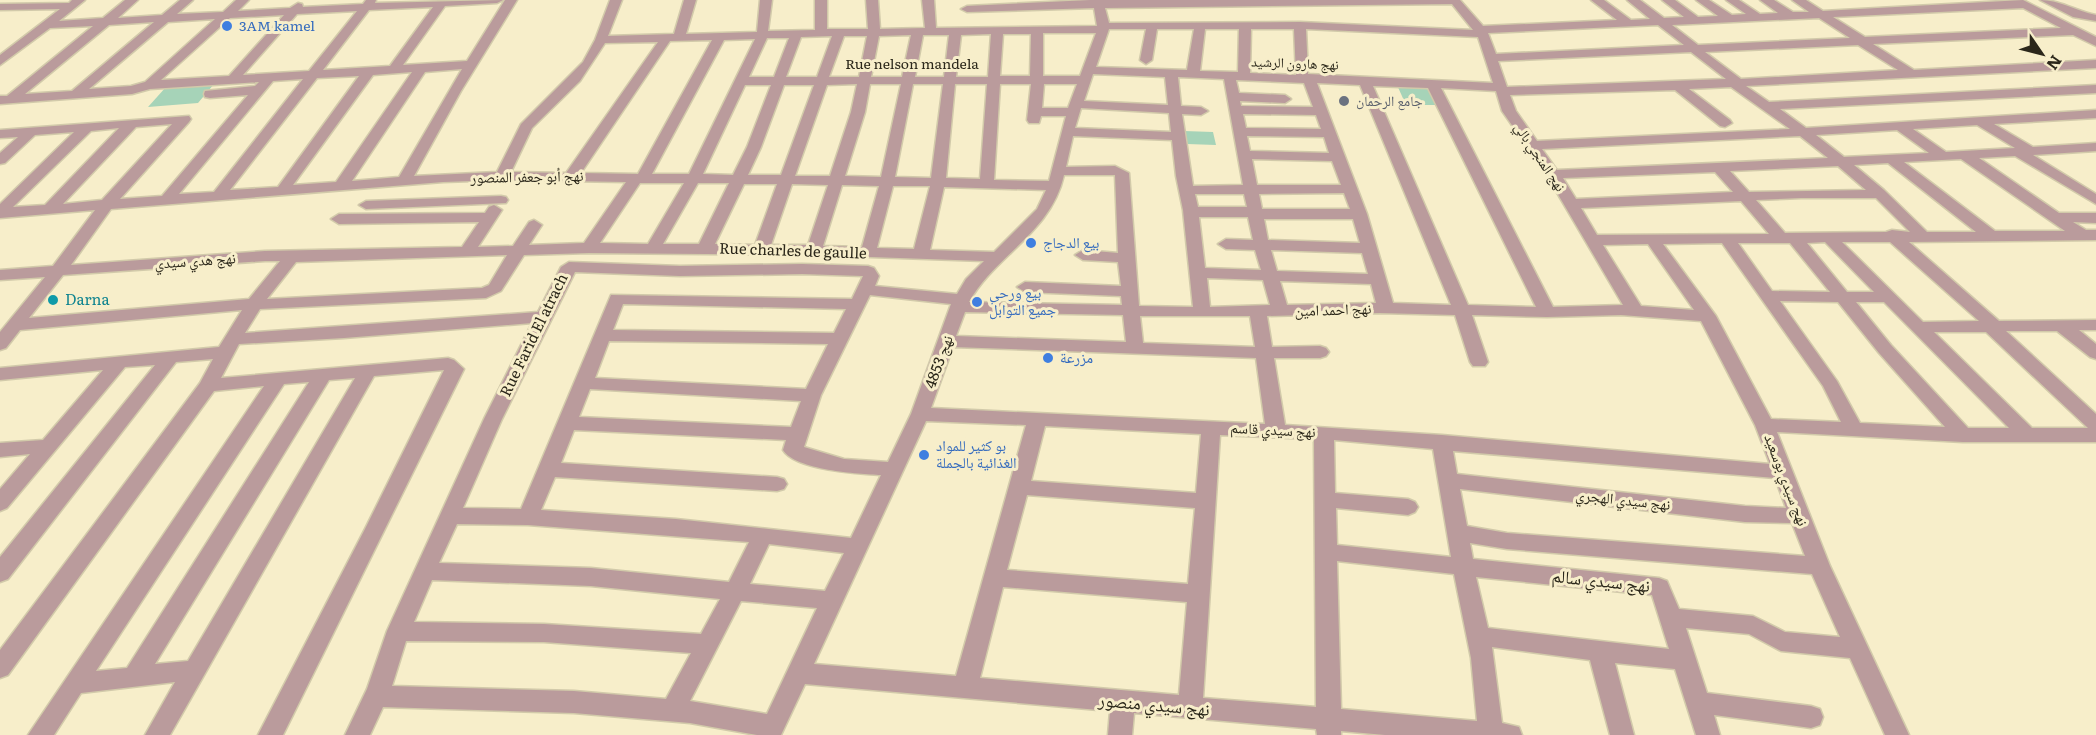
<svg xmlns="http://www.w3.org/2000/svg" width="2096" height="735" font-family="Literata,'Noto Naskh Arabic',serif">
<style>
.green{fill:#a6d3b8}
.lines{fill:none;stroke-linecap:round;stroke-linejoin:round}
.minor-casing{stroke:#d2caaa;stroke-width:3}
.minor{fill:#ba9b9c;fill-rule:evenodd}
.shop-dot{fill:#3f7fe0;stroke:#f7eeca;stroke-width:2}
.worship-dot{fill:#6b7280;stroke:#f7eeca;stroke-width:2}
.culture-dot{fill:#0f9aa8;stroke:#f7eeca;stroke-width:2}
.labels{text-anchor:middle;stroke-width:6;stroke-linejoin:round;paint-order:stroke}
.far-shop-label{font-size:14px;fill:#366cbe;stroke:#f7eeca;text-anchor:start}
.far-street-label{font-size:14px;fill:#2b271a;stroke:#f7eeca}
.far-worship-label{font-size:14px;fill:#5b616d;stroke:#f7eeca;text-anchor:start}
.street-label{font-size:15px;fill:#2b271a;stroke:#f7eeca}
.shop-label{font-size:15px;fill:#366cbe;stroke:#f7eeca;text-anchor:start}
.culture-label{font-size:15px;fill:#0d838f;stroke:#f7eeca;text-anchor:start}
.near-street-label{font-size:18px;fill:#2b271a;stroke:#f7eeca}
</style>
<rect width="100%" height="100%" fill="#f7eeca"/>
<!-- green -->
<path class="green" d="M214,84l-16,19 -50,4 18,-20z
M1397,85h30l9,20h-30z
M1184,131l29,1 3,13 -29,-1z"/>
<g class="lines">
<!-- minor casing -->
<g class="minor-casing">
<path id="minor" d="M72,0h13l-26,21 44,-3 22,-18h13l-20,18 44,-3 18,-15h13l-16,14 46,-2 13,-12h13l-11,11 52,-3 8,-5 4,1 1,3 60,-3 3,-4h10l-1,3 128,-3 -6,3 -52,3 -42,59 64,-4 38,-61h12l-56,91 -47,85 83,-4 24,-48 62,-62 12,-22 15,-40h12l-14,36 66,-2 10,-34h12l-10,34 71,-2 3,-32h12l-4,31 47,-1v-30h12v29h41l-2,-29h12l2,29 45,-1 -3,-28h12l2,28 161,-2 -3,-18 -127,4 -6,-3 6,-3 123,-6h370l23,26 134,-6 -26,-20h13l27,20 19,-1 -23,-19h13l24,18 20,-1 -22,-17h13l23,17 20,-1 -22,-16h13l23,15 14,-1 -20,-14h13l21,14 18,-1 -18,-13h14l19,12h16l-17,-12h14l17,11 200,-11 73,37v9l-23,-11 -200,9 41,26 182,-10v8l-350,18 23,16 327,-17v8l-316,16 26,19 290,-18v8l-102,6 39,23 63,-4v8l-63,4 63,39v10l-81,-48 -36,2 80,55h37v10l-23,-1 13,8h10v10l-187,2 90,79 97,-1v10h-17l17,14v15l-6,-2 -33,-26h-51l90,83v28h-133l-186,-10 53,134 79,169h-24l-35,-77 -69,-7 -32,-17 -63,-6 21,65 104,13 9,3 3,8 -3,8 -9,3 -97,-13 6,20h-24l-21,-66 -60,-6 19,72h-24l-20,-75 -98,-13 10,76 17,4 3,8h-137l-44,-4v4h-24l-1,-6 -182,-16 -2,22h-24l2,-24 -305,-27 -24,51h-24l-67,-12 -116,-10 -191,-6 -13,28h-25l22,-46 20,-58 97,-212 48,-96 -188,15 -105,6 -18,34 227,-20 6,2 10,9 -181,366h-25l107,-206 79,-159 -70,6 -204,359h-25l30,-53 -94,11 -27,42h-26l236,-349 -50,5 -206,284 -8,3v-28l200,-267 13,-24 -37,3 -168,217 -8,3v-25l155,-192 -30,2 -118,141 -7,3v-22l30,-35 -30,3v-14l43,-3 60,-70 -103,10v-12l219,-21 23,-37 -222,20 -14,18 -6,2v-18l45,-55 -45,3v-10l53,-4 42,-56 -95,8v-14l74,-72 -39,3 -30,28 -5,1v-11l18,-16 -18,1v-8l189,-14 2,3 -2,3 -69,77 42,-3 86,-101 -38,3 -5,-1 -1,-3 1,-3 50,-5 4,-4 -109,7 -18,5 -132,10v-8h7l86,-70 -43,2 -50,37v-10l60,-46 -60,1v-6l69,-1zM1452,4l21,26 -173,-8 -191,1 -4,-15zM433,7l-43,59 -67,4 46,-60zM2023,8l38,20 -196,9 -32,-20zM357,11l-48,60 -66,4 54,-61zM284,15l-55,61 -68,4 69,-62zM1819,18l31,20 -152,7 -26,-20zM215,19l-70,63 -14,4 -42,3 79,-67zM154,22l-82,69 -47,3 84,-69zM1658,25l26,20 -188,9 -8,-21zM1109,29h37l-6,31 6,4 6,-4 5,-31h37l-7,41 -91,-3zM1205,29h34l-1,43 -38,-1zM1251,29h43l2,46 -46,-2zM1306,29l172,8 15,46 -185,-9zM1043,33h53l-16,43h-37zM991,34l-3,43h-32l5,-42zM1003,34h28l-1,42h-30zM911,35l-9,42h-31l8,-41zM923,35h26l-5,42h-29zM832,36l-15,41h-31l15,-40zM844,36h23l-8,41h-30zM767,38h22l-15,39h-25zM755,39l-66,135h-37l72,-134zM712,40l-74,134 -57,-1 89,-132zM658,42l-92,131 -55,-1 21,-44 48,-47 25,-38zM1858,45l40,25 -157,9 -36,-27zM1691,52l35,27 -219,8 -9,-26zM462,69l-63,108 -47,4 73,-109zM412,72l-76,110 -43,3 80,-110zM1093,74l72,3 3,28 -84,-4zM359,76l-81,111 -48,3 87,-112zM1178,77l46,2 19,106 -50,1 -11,-72 19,1 7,-4 -7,-4 -20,-1zM303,79l-89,113 -35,2 94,-113zM1236,80l68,3 9,24 -72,-1 -1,-5 45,2 6,-4 -6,-4 -46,-2zM1317,83l43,2 91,220 -58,-2 -26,-89zM857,84l-6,28 -21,64h-35l32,-91zM870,84h31l-20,93 -36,-1 20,-64zM913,84h30l-12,94 -36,-1zM955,84h32l-7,95 -34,-1zM1000,84h31l-4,36 2,3h10l2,-7h25l-17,65 -55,-1zM1044,84h33l-9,24h-26zM745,85h26l-24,62 -14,28 -30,-1zM784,85h30l-33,90h-33l13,-28zM1373,86l55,2 108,219 -68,-2zM1731,87l59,42 -253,12 -21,-30 -6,-16 165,-5 45,36 5,1 7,-4 -2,-3 -41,-31zM1441,88l55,3 6,20 44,63 77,131 -70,2zM1081,108l88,5 2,19 -96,-4zM1243,114l73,1 5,14 -75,-1zM172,124l-70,76 -39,4 73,-77zM1977,125l38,23 -69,4 -33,-23zM119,128l-74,77 -32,2 78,-76zM1897,130l32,23 -85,4 -28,-22zM1073,136l99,4 4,36 7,34 10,97 -54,-1 -10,-133 -14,-7 -49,1zM1247,136l77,1 5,16 -79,-2zM1800,136l28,22 -271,12 -15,-21zM1252,159l80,2 9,24h-84zM1961,159l104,72h-70l-91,-69zM1888,163l88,69h-49l-43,-42 -30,-25zM1838,166l28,24 -117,2 -19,-21zM1715,172l18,20 -157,7 -13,-21zM1064,175h51l3,78 -35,-3 -8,5 8,5 35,2 3,24 -96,-4 -8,5 8,5 96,4 1,9 -153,-3c27,-48 82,-69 95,-127zM502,180l124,2 -42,61 -55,2 13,-20 -8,-5 -5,2 -16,24 -35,1 24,-37 -8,-5 -5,2 -4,6 -146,1 -8,5 8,5 140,-2 -17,25 -197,4 -194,14 40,-56 332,-27zM640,183h44l-36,61 -48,-1zM698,183h31l-30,61h-36zM744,184h33l-22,61 -40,-1zM792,184l36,1 -20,60h-37zM842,185l37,1 -17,61 -39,-1zM893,186h37l-16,63 -37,-1zM944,187l102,3 -9,19 -43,43 -64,-2zM1344,193l6,16h-88l-3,-15zM1195,194h49l3,13h-49zM1801,198h75l34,34 -18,-2 -6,2 -101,1 -29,-33zM1741,201l28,33 -172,1 -16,-27zM1199,217h49l5,23 -27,-1 -8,5 8,5 29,1 6,20 -56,-2zM1264,219h89l7,24 -92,-3zM1825,242l49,50h-27l-40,-49zM1842,242h48l89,79 -56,1zM1722,243l101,143 18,36 -70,-3 -55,-103 -53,-72zM1738,243h52l40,49 -58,-1zM1648,244l46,66 -53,-4 -38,-61zM1271,250l91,3 6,21 -91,-3zM589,253l225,2 170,6 -18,18 -9,15 -82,-8 4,-10 -5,-8 -6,-2 -66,-2 -122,2 -111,-4 -8,5 -23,45 -293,21 15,-24 226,-11 15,-7 23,-36zM507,255l-18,30 -7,3 -215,11 29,-37zM265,261h15l-31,38 -220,19 34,-43zM575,272l105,4 122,-2 61,2 -11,23 -241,-4 -90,214 -58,-1 39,-89zM1207,278l56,2 7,25 -60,2zM1280,281l91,3 5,19 -89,2zM870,295l81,9 -40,110 -23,48 -44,-3 -40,-12 17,-52zM1780,301l58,1 41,51 66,74 -85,-4 -23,-42zM1856,302h28l125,126h-41l-77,-83zM623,304l223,5 -12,24 -221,-3zM965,312l158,3 3,27 -170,-6zM1380,313l75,2 15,47 3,4h12l3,-4 -16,-47 75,2 74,-2 80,6 54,104 15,39 -328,-29 -157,-10 -11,-67h46l6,-2 3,-4 -3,-4 -6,-2 -48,1 -5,-31zM1140,316h110l5,31 -112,-4zM1934,332h52l102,96h-56zM609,341l219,3 -22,45 -211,-11zM953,347l303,11 9,66 -334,-16zM355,378l-167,283 -33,3 174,-284zM309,382l-182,286 -31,3 188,-287zM590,389l211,12 -10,26 -212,-10zM926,421l100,4 -70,251 -142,-12zM1045,426l156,8 -5,59 -165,-12zM574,430l212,10 -3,10c12,20 76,24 98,25l-30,63 -175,-19 -135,-9 14,-33 222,14 7,-2 3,-5 -3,-5 -7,-2 -216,-14zM1220,435l94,4 2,268 -113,-9zM1334,440l99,9 18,108 -114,-12 -1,-37 72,7 7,-3 3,-5 -3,-5 -7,-3 -73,-6zM1453,451l322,27 11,30 -41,-2 -288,-32zM1460,489l285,33 47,1 13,33 -298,-23 -40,-7zM1027,495l168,13 -7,76 -181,-14zM457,524l71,1 221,17 -20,40 -138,-14 -152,-5zM1470,543l37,6 305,25 28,63 -55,-5 -32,-16 -74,-7 -12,-28 -8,-3 -186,-19zM769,544l75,9 -19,38 -75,-7zM1337,561l117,13 17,84 6,63 -136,-12zM1476,577l176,18 17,54 -181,-21zM432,580l159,6 129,13 -19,35 -157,-10 -130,-2zM1003,587l184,15 -8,93 -199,-17zM741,601l76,7 -50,106 -77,-13zM406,641l138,1 147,11 -25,46 -92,-8 -182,-5z
M2040,0c20,0 36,11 56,15v6l-23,-4z
M501,196l5,1 2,3 -2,3 -140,6 -7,-4 7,-4z"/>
</g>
<!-- minor -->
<use href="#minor" class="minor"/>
</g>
<!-- markers -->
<g class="shop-dot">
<circle cx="227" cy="26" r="6"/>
<circle cx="1031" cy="243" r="6"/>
<circle cx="977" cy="302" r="6"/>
<circle cx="1048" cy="358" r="6"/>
<circle cx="924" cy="455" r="6"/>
</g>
<circle class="worship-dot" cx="1344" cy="101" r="6"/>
<circle class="culture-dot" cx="53" cy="300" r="6"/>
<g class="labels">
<!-- far-shop labels -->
<g class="far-shop-label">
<text x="239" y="31">3AM kamel</text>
</g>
<!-- far-street labels -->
<g class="far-street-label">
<text transform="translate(1295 63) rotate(2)" y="5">نهج هارون الرشيد</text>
<text x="912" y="69">Rue nelson mandela</text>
<text transform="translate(1540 157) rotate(56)" y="5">نهج المنجي بالي</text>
</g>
<!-- far-worship labels -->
<g class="far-worship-label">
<text x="1356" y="106">جامع الرحمان</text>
</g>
<!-- street labels -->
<g class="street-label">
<text transform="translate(527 177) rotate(-1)" y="5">نهج أبو جعفر المنصور</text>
<text transform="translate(793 251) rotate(2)" y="5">Rue charles de gaulle</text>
<text transform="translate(195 261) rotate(-4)" y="5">نهج هدي سيدي</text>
<text transform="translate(1333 310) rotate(-2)" y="5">نهج احمد امين</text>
<text transform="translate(534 335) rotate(-64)" y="5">Rue Farid El atrach</text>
<text transform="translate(939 362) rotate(-70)" y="5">نهج 4853</text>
<text transform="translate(1273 430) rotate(3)" y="5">نهج سيدي قاسم</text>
<text transform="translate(1786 480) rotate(69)" y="5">نهج سيدي بوسعيد</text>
<text transform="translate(1623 500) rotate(6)" y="5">نهج سيدي الهجري</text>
</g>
<!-- shop labels -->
<g class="shop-label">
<text x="1043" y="248">بيع الدجاج</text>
<text x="989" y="298">بيع ورحي<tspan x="989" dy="17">جميع التوابل</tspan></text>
<text x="1060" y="363">مزرعة</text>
<text x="936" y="451">بو كثير للمواد<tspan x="936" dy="17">الغذائية بالجملة</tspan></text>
</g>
<!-- culture labels -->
<g class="culture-label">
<text x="65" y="305">Darna</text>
</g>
<!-- near-street labels -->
<g class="near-street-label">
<text transform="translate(1601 581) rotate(6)" y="6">نهج سيدي سالم</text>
<text transform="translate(1154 705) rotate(5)" y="6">نهج سيدي منصور</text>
</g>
</g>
<!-- north arrow -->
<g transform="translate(2042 54) rotate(125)" stroke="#f7eeca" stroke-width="4.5" paint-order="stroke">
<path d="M0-4.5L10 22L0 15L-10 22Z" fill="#2b271a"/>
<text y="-9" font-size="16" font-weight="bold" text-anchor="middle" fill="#2b271a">N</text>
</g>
</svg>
